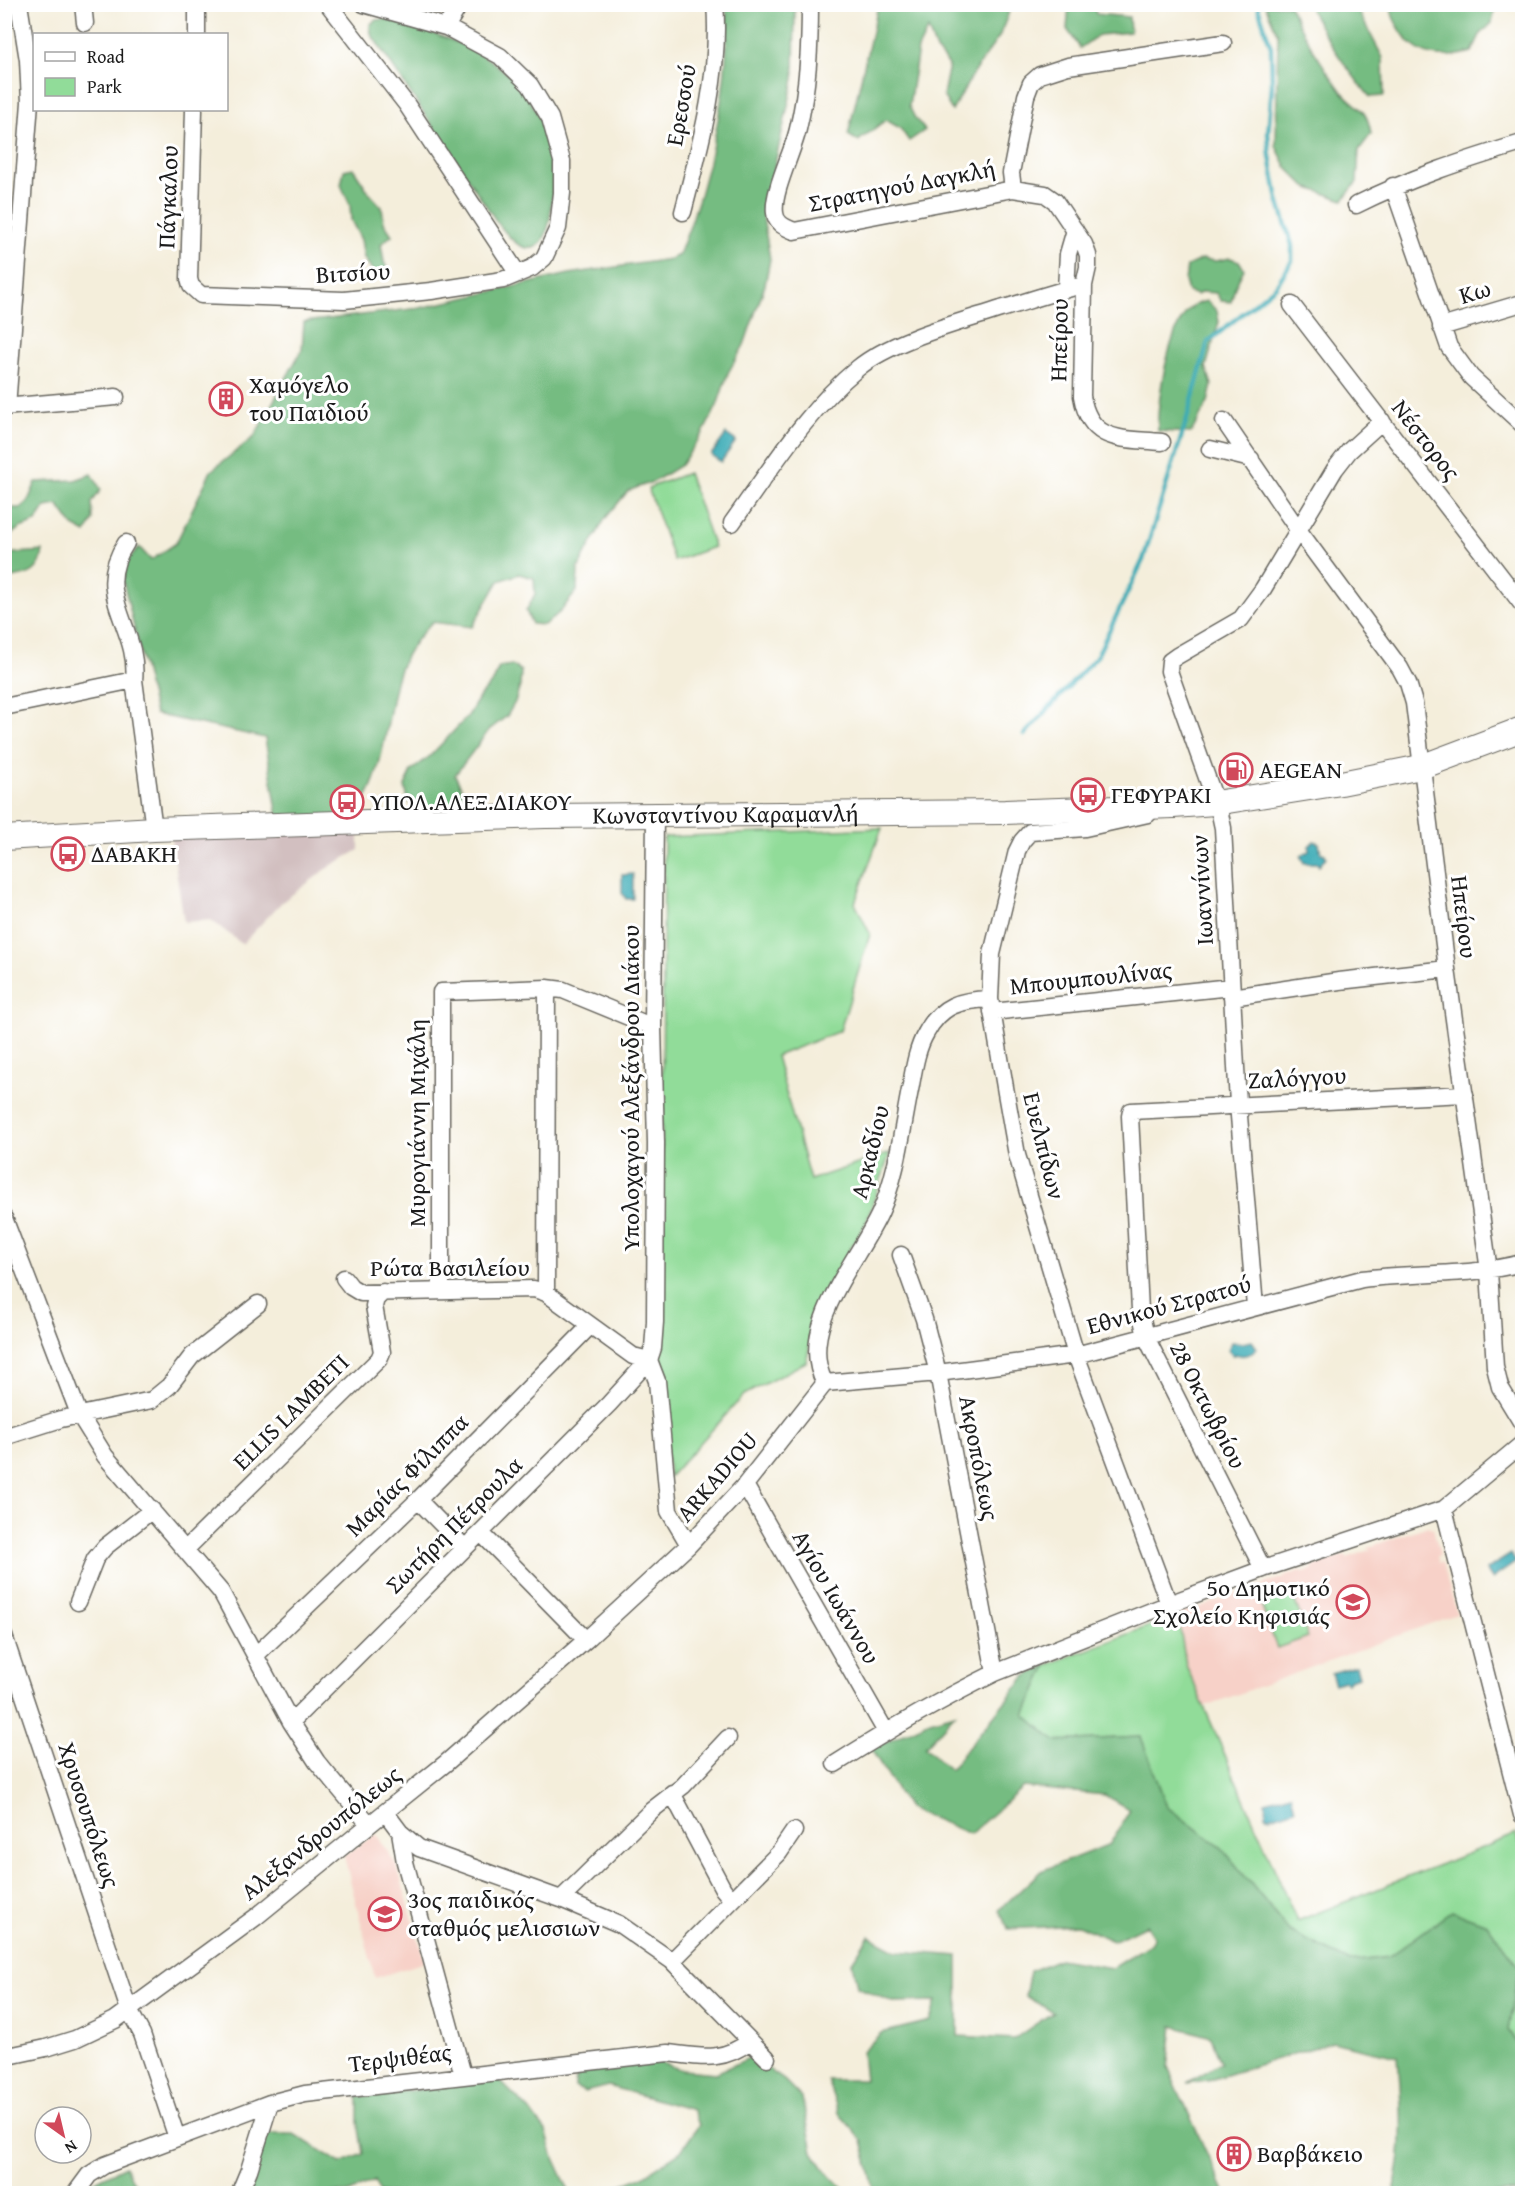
<svg xmlns="http://www.w3.org/2000/svg" width="1527" height="2198" font-family="'Gentium Book Plus',serif">
<style>
.built{fill:#f7d1c8}
.industrial{fill:#d2bfc0}
.green{fill:#91dc99;stroke:#567c5a;stroke-width:1.5}
.forest{fill:#74bc81;stroke:#486c4e;stroke-width:1.5}
.water{fill:#3aabb6;stroke:#2b6469;stroke-width:1.5}
.lines{fill:none;stroke-linecap:round;stroke-linejoin:round}
.stream{stroke:#3aabb6;stroke-width:4.5}
.street-casing{stroke:#68665f;stroke-width:19}
.secondary-casing{stroke:#68665f;stroke-width:26}
.street{stroke:#fff;stroke-width:16}
.secondary{stroke:#fff;stroke-width:24}
.labels{text-anchor:middle;stroke-width:6;stroke-linejoin:round;paint-order:stroke}
.street-label{font-size:24px;fill:#1c1c1c;stroke:#fff}
.poi-label{font-size:24px;fill:#1c1c1c;stroke:#fff;text-anchor:start}
</style>
<rect width="100%" height="100%" fill="#fff"/>
<filter id="ink" filterUnits="userSpaceOnUse"><feTurbulence type="fractalNoise" baseFrequency=".0167" numOctaves="2"/><feDisplacementMap in="SourceGraphic" scale="12" xChannelSelector="R" yChannelSelector="G"/><feConvolveMatrix kernelMatrix="1 2 1 2 8 2 1 2 1" color-interpolation-filters="sRGB"/></filter>
<filter id="wash" filterUnits="userSpaceOnUse"><feTurbulence type="fractalNoise" baseFrequency=".008" numOctaves="4" result="noise"/><feDisplacementMap in="SourceGraphic" scale="24" xChannelSelector="R" yChannelSelector="G"/><feGaussianBlur stdDeviation="1.35" result="paint"/><feColorMatrix in="noise" values="0 0 0 0 0 0 0 0 0 0 0 0 0 0 0 0 0 1.4 0 .05"/><feComposite in="paint" operator="in"/></filter>
<g filter="url(#wash)">
<rect width="100%" height="100%" fill="#f4eedb"/>
<!-- built -->
<path class="built" d="M1428,1526l5,2 7,27 -3,1 2,7 3,-1 15,52 -254,93 -18,-42 -7,-50 122,-44 4,1 8,-2 2,-4 32,-11 1,3 23,-8 -1,-3z
M376,1834l21,32 28,96 -50,16 -31,-122z"/>
<!-- industrial -->
<path class="industrial" d="M359,827v23l-27,15 -50,37 -40,42 -31,-24 -27,2 -13,-85z"/>
<!-- green -->
<path class="green" d="M688,473l26,74 -40,14 -26,-73z
M882,828l-27,75 15,31 -30,97 -64,25 34,124 80,-27 -24,70 -45,74 -15,65 -62,33 -75,82 -9,-100 4,-540z
M1291,1590l17,47 -31,11 -17,-47z
M1178,1615l8,50 111,256 220,-87 5,18v199l-14,-21 11,-63 -67,-56 -63,46 -39,5 -61,-31 -67,-83 -55,-41 -26,-70 -86,4 -30,-26 22,-50z"/>
<!-- forest -->
<path class="forest" d="M881,4l131,1 -13,32 -23,32 -24,42 -9,-16 6,-30 -13,-15 -8,-21 -10,20 -9,57 6,12 10,12 -16,11 -9,-13 -14,-8 -28,21 -10,-6 29,-125z
M726,5h69l-1,74 -31,138 7,42 -5,26 -21,60 -16,28 -11,33 -14,27 -22,32 -26,16 -27,10 -23,28 -19,34 -8,16 -1,22 -18,22 -15,12 -12,-1 -6,-13 9,-17 -1,-16 -15,-4 -20,7 -27,46 -40,-5c-15,16 -27,31 -34,53 -12,36 -14,132 -56,143 -11,3 -51,-1 -64,-1l-13,-79 -110,-24 -32,-133 4,-20 12,-14 12,13 25,-17 35,-72 43,-34 48,-88 2,-27 116,-14 149,-34 101,-15 9,-4c29,-71 53,-174 47,-250z
M1094,5l2,9 33,3 1,15 -31,3 -19,13 -13,-19 2,-24z
M1265,5h24c14,29 31,58 51,84 15,20 27,16 31,45l-12,16 -2,32 -14,18 -37,-13 -19,-19 -11,-22 2,-111z
M1308,5h47l28,53 1,38 -14,1c-24,-29 -45,-59 -62,-92z
M1391,5v-1l104,1 -3,18 -12,12 -8,17c-29,8 -55,7 -71,-21 -6,-10 -10,-15 -10,-26z
M385,19c69,19 130,37 159,109 4,11 9,23 11,35 2,14 -3,31 -4,45 -1,13 -4,36 -18,40 -15,3 -28,-16 -36,-26l-126,-188 -1,-9 5,-5z
M353,168l17,26 12,13 2,16 8,12 -11,9 3,18 7,15 -6,2 -11,-6 -10,-15 -3,-18 -10,-20 -1,-15 -9,-20 3,-15z
M1230,258l9,3 5,8 -9,18 -4,15 -10,-1 -5,-8 -14,-1 -5,3 -9,-3 -3,-11 2,-15 15,-7 14,2z
M1207,301l10,10 2,11 -13,45 6,18 -4,17 -17,31 -33,-2c-2,-28 11,-109 35,-125 4,-3 10,-4 14,-5z
M92,474l9,16 -9,12 1,18 -7,13 -13,-7 -15,-21 -12,2 -10,15 -16,6 -15,11v-49l3,18h12l8,-7 8,-19 39,-2z
M43,551c-2,20 -13,25 -32,27l-6,-7v-17z
M512,665l9,6 -1,15 -5,16 -8,14 -18,14 -34,45 8,16 -1,15 -41,4 -13,-9 -3,-15 6,-15 19,-15 38,-40 12,-20 14,-16 5,-13z
M1047,1665l-22,50 30,26 86,-4 26,70 55,41 67,83 61,31 39,-5 63,-46 35,13 32,43 -11,63 14,21v142h-130c14,-39 9,-95 6,-136l-66,-15 -119,37 -26,4 34,-20 -10,-26 -38,-11 -5,42 56,123 -5,2h-344l-13,-53 -23,-27 -12,-33h38l-3,-28 19,-19 49,-12 6,-20 -43,1 -36,-15 -5,-25 17,-26 28,15 61,5v80l56,3 39,-27 -28,-16 5,-25 29,-12 53,9 38,-24 4,-7 -8,-12 -33,16 -35,-16 -70,4 -9,-19 42,-39 69,-27 20,-34 -25,-15 -82,-8 -53,47 -62,-26 -37,-59 59,-28 25,-7 -30,33 25,23 75,-93z
M751,2057l33,23 18,18 11,54 12,18 19,20 -2,4 -243,-1 43,-16 39,-26 18,-26 -6,-15 -85,-24 -23,6 -10,-5v-7l8,-13 68,-7 32,10 33,3z
M499,2080l33,33 14,18 8,27 16,35h-190l-6,-12 -26,12 -101,1 19,-60h28l46,29 23,-9 -5,-32v-25z
M125,2166l15,27h-46l-3,-10z"/>
<!-- water -->
<path class="water" d="M726,434l10,7 -15,21 -10,-7z
M1314,841l5,2 2,10 4,1 1,3 -7,9 -2,-3h-13l-3,-6 2,-3 6,-3v-5z
M633,874v25h-7l-4,-6v-18z
M1252,1341l5,7c-4,7 -15,9 -22,6l-2,2 -5,-6 3,-8 11,1z
M1511,1554l5,8 -24,17 -6,-9z
M1356,1666l3,11 -10,3 -2,3 -3,-2 -9,3 -4,-11z
M1291,1794l4,15 -25,8 -4,-1 -1,-15z"/>
<g class="lines">
<!-- stream -->
<path class="stream" d="M1024,735l73,-79 46,-96 43,-138 22,-80 68,-56 16,-25v-16l-14,-45 -8,-44 -2,-22 4,-49 -1,-38 -14,-43"/>
</g>
</g>
<g filter="url(#ink)">
<g class="lines">
<!-- street casing -->
<g class="street-casing">
<path id="street" d="M83,4l2,19
M328,4l79,101 111,169
M810,4c0,43 -2,83 -12,125 -5,23 -26,63 -23,84 1,11 10,14 19,18l219,-42 32,5 10,7 29,43 4,11v12l-4,18 -2,111c8,48 41,42 80,46
M446,27l14,-23
M197,34v-30
M194,110l-5,169 2,7 10,9 143,5 87,-9 72,-11 29,-12 12,-10 14,-30 4,-35v-32l-12,-43 -20,-33 -30,-29 -54,-29 -82,-23
M1393,186l56,161 22,30 51,47
M1013,189l-2,-16 15,-77 5,-13 9,-8 28,-9 155,-23
M1356,205c54,-27 109,-45 166,-62
M683,212c17,-65 38,-140 32,-208
M1066,289l2,-35 7,-24
M1292,305l230,299
M1441,327l81,-24
M4,407l112,-10
M7,407l23,-305 -2,-42 -9,-56
M1224,421l75,110 101,137 8,15 6,20 33,266 42,302 6,96 5,20 22,36
M1210,449l41,10
M732,523c38,-53 75,-113 126,-155 34,-28 100,-45 143,-59 27,-8 55,-18 83,-24
M126,543c-35,52 14,84 8,137l20,149
M4,707l130,-27
M1148,814l-63,14 -55,4 -8,9 -5,10 -25,103 -2,45 16,94 11,62 59,200 93,249
M1232,997l107,-16 108,-12
M992,1012l239,-25
M4,1218l75,196 26,42 116,136 70,130 26,40 52,62
M901,1255l23,64 14,54 57,300
M344,1278l7,9 10,6 173,-4 12,4 87,63 16,4
M441,1290v-298l106,-4 16,2 90,37
M546,1293l1,-305
M1255,1307l-17,-203 -15,-276 -3,-14 -51,-143 1,-10 7,-5 64,-37 22,-30 72,-120 14,-18 33,-30
M649,1360l8,21 12,130 20,34
M825,1383l113,-10 138,-18 286,-76c53,-7 107,-2 160,-16
M825,1383c-30,-53 33,-122 55,-170 18,-40 22,-85 31,-128 3,-17 6,-37 15,-52 15,-28 34,-33 64,-34
M4,1437l57,-18 91,-19 17,-14 23,-30 66,-52
M745,1485l141,247
M418,1500l47,48
M1444,1509l78,306
M481,1533l105,107
M185,1550l194,-191 3,-7 -8,-46 2,-7 7,-7
M1263,1569l-117,-232 -6,-27 -10,-194 1,-5 334,-17
M78,1602l17,-43 10,-12 47,-37
M4,1636l125,374 13,24 35,104
M256,1655l162,-155 172,-174
M291,1722l318,-318 40,-44 4,-12 2,-26 1,-179 -3,-116 2,-212
M835,1764c52,-33 105,-64 160,-91l174,-69 94,-35 181,-60 78,-65
M672,1793l51,96 9,11
M385,1812l15,20 19,16 142,51 58,25 53,37 95,97
M400,1832l5,30 58,213
M561,1899l91,-89 31,-24 45,-48
M672,1961l107,-108 15,-22
M4,2057l42,-9 29,-9 40,-19 141,-103 129,-105 61,-49 140,-123 103,-95 56,-60 80,-102
M75,2194l14,-19 16,-10 165,-62 35,-9 363,-41c32,4 54,10 82,-12
M239,2194l10,-24 21,-67"/>
</g>
<!-- secondary casing -->
<g class="secondary-casing">
<g id="secondary">
<path id="s1" d="M4,838l150,-9 391,-13 460,-4 168,-6 42,-3 126,-20 80,-16 101,-38"/>
</g>
</g>
<!-- street -->
<use href="#street" class="street"/>
<!-- secondary -->
<use href="#secondary" class="secondary"/>
</g>
</g>
<!-- icons -->
<defs>
<g id="building-ring" transform="scale(1.725)"><circle r="9.5" fill="#fff" stroke="#d1495b" stroke-width="1.5"/><path d="M-4-6H4V6H1V3H-1V6H-4ZM-2.5-4.3h1.7v1.8h-1.7ZM.8-4.3h1.7v1.8H.8ZM-2.5-1h1.7V.8h-1.7ZM.8-1h1.7V.8H.8Z" fill="#d1495b"/></g>
<g id="fuel-ring" transform="scale(1.725)"><circle r="9.5" fill="#fff" stroke="#d1495b" stroke-width="1.5"/><path d="M-5.5-6h7V0h2V4h1.3V-2.5L3-4.5l.8-.8L6-3V5H2.5V1h-1V6h-7ZM-4.2-4.7v3.2H.2V-4.7Z" fill="#d1495b"/></g>
<g id="bus-ring" transform="scale(1.725)"><circle r="9.5" fill="#fff" stroke="#d1495b" stroke-width="1.5"/><path d="M-5-6H5V4H4V6H2V4H-2V6H-4V4H-5ZM-3.5-4V0h7V-4ZM-3.5 1.2v1.5H-2V1.2ZM2 1.2v1.5H3.5V1.2Z" fill="#d1495b"/></g>
<g id="school-ring" transform="scale(1.725)"><circle r="9.5" fill="#fff" stroke="#d1495b" stroke-width="1.5"/><path d="M0-5L7-2L0 1L-7-2ZM-4 1L0 2.5L4 1V4Q0 6-4 4Z" fill="#d1495b"/></g>
</defs>
<g fill-rule="evenodd">
<use href="#building-ring" x="226" y="399"/>
<use href="#fuel-ring" x="1236" y="770"/>
<use href="#bus-ring" x="1088" y="795"/>
<use href="#bus-ring" x="347" y="802"/>
<use href="#bus-ring" x="68" y="854"/>
<use href="#school-ring" x="1353" y="1602"/>
<use href="#school-ring" x="385" y="1914"/>
<use href="#building-ring" x="1234" y="2154"/>
</g>
<g class="labels">
<!-- street labels -->
<g class="street-label">
<text transform="translate(681 105) rotate(-80)" y="8">Ερεσσού</text>
<text transform="translate(902 186) rotate(-11)" y="8">Στρατηγού Δαγκλή</text>
<text transform="translate(168 197) rotate(-88)" y="8">Πάγκαλου</text>
<text transform="translate(353 273) rotate(-3)" y="8">Βιτσίου</text>
<text transform="translate(1475 292) rotate(-17)" y="8">Κω</text>
<text transform="translate(1059 340) rotate(-89)" y="8">Ηπείρου</text>
<text transform="translate(1426 440) rotate(52)" y="8">Νέστορος</text>
<text dy="8" stroke="none"><textPath href="#s1" startOffset="722">Κωνσταντίνου Καραμανλή</textPath></text>
<text transform="translate(1202 890) rotate(-93)" y="8">Ιωαννίνων</text>
<text transform="translate(1464 917) rotate(83)" y="8">Ηπείρου</text>
<text transform="translate(1091 978) rotate(-6)" y="8">Μπουμπουλίνας</text>
<text transform="translate(1297 1078) rotate(-3)" y="8">Ζαλόγγου</text>
<text transform="translate(631 1088) rotate(-90)" y="8">Υπολοχαγού Αλεξάνδρου Διάκου</text>
<text transform="translate(417 1123) rotate(-90)" y="8">Μυρογιάννη Μιχάλη</text>
<text transform="translate(1044 1146) rotate(76)" y="8">Ευελπίδων</text>
<text transform="translate(870 1152) rotate(-76)" y="8">Αρκαδίου</text>
<text x="450" y="1276">Ρώτα Βασιλείου</text>
<text transform="translate(1169 1305) rotate(-15)" y="8">Εθνικού Στρατού</text>
<text transform="translate(1208 1405) rotate(63)" y="8">28 Οκτωβρίου</text>
<text transform="translate(291 1412) rotate(-45)" y="8">ELLIS LAMBETI</text>
<text transform="translate(979 1458) rotate(79)" y="8">Ακροπόλεως</text>
<text transform="translate(407 1475) rotate(-45)" y="8">Μαρίας Φίλιππα</text>
<text transform="translate(717 1477) rotate(-49)" y="8">ARKADIOU</text>
<text transform="translate(454 1525) rotate(-45)" y="8">Σωτήρη Πέτρουλα</text>
<text transform="translate(836 1597) rotate(60)" y="8">Αγίου Ιωάννου</text>
<text transform="translate(89 1815) rotate(72)" y="8">Χρυσουπόλεως</text>
<text transform="translate(321 1833) rotate(-39)" y="8">Αλεξανδρουπόλεως</text>
<text transform="translate(400 2058) rotate(-7)" y="8">Τερψιθέας</text>
</g>
<!-- poi labels -->
<g class="poi-label">
<text x="249" y="393">Χαμόγελο<tspan x="249" dy="28">του Παιδιού</tspan></text>
<text x="1259" y="778">AEGEAN</text>
<text x="1111" y="803">ΓΕΦΥΡΑΚΙ</text>
<text x="370" y="810">ΥΠΟΛ.ΑΛΕΞ.ΔΙΑΚΟΥ</text>
<text x="91" y="862">ΔΑΒΑΚΗ</text>
<text x="1330" y="1596" text-anchor="end">5ο Δημοτικό<tspan x="1330" dy="28">Σχολείο Κηφισιάς</tspan></text>
<text x="408" y="1908">3ος παιδικός<tspan x="408" dy="28">σταθμός μελισσιων</tspan></text>
<text x="1257" y="2162">Βαρβάκειο</text>
</g>
</g>
<!-- margin -->
<rect width="1527" height="2198" fill="none" stroke="#fff" stroke-width="24"/>
<!-- legend -->
<rect x="33" y="33" width="195" height="78" fill="#ffffff" stroke="#a4a4a4" stroke-width="1.5"/>
<rect x="45" y="52" width="30" height="9" fill="#ffffff" stroke="#a4a4a4" stroke-width="1.5"/>
<text x="87" y="63" font-size="18" fill="#1c1c1c">Road</text>
<rect x="45" y="78" width="30" height="18" fill="#91dc99" stroke="#a4a4a4" stroke-width="1.5"/>
<text x="87" y="93" font-size="18" fill="#1c1c1c">Park</text>
<!-- north arrow -->
<g transform="translate(63 2135) rotate(146)"><circle r="28" fill="#ffffff" stroke="#a4a4a4" stroke-width="1.5"/>
<path d="M0-4.5L10 22L0 15L-10 22Z" fill="#d1495b"/>
<text y="-9" font-size="16" font-weight="bold" text-anchor="middle" fill="#1c1c1c">N</text>
</g>
</svg>
